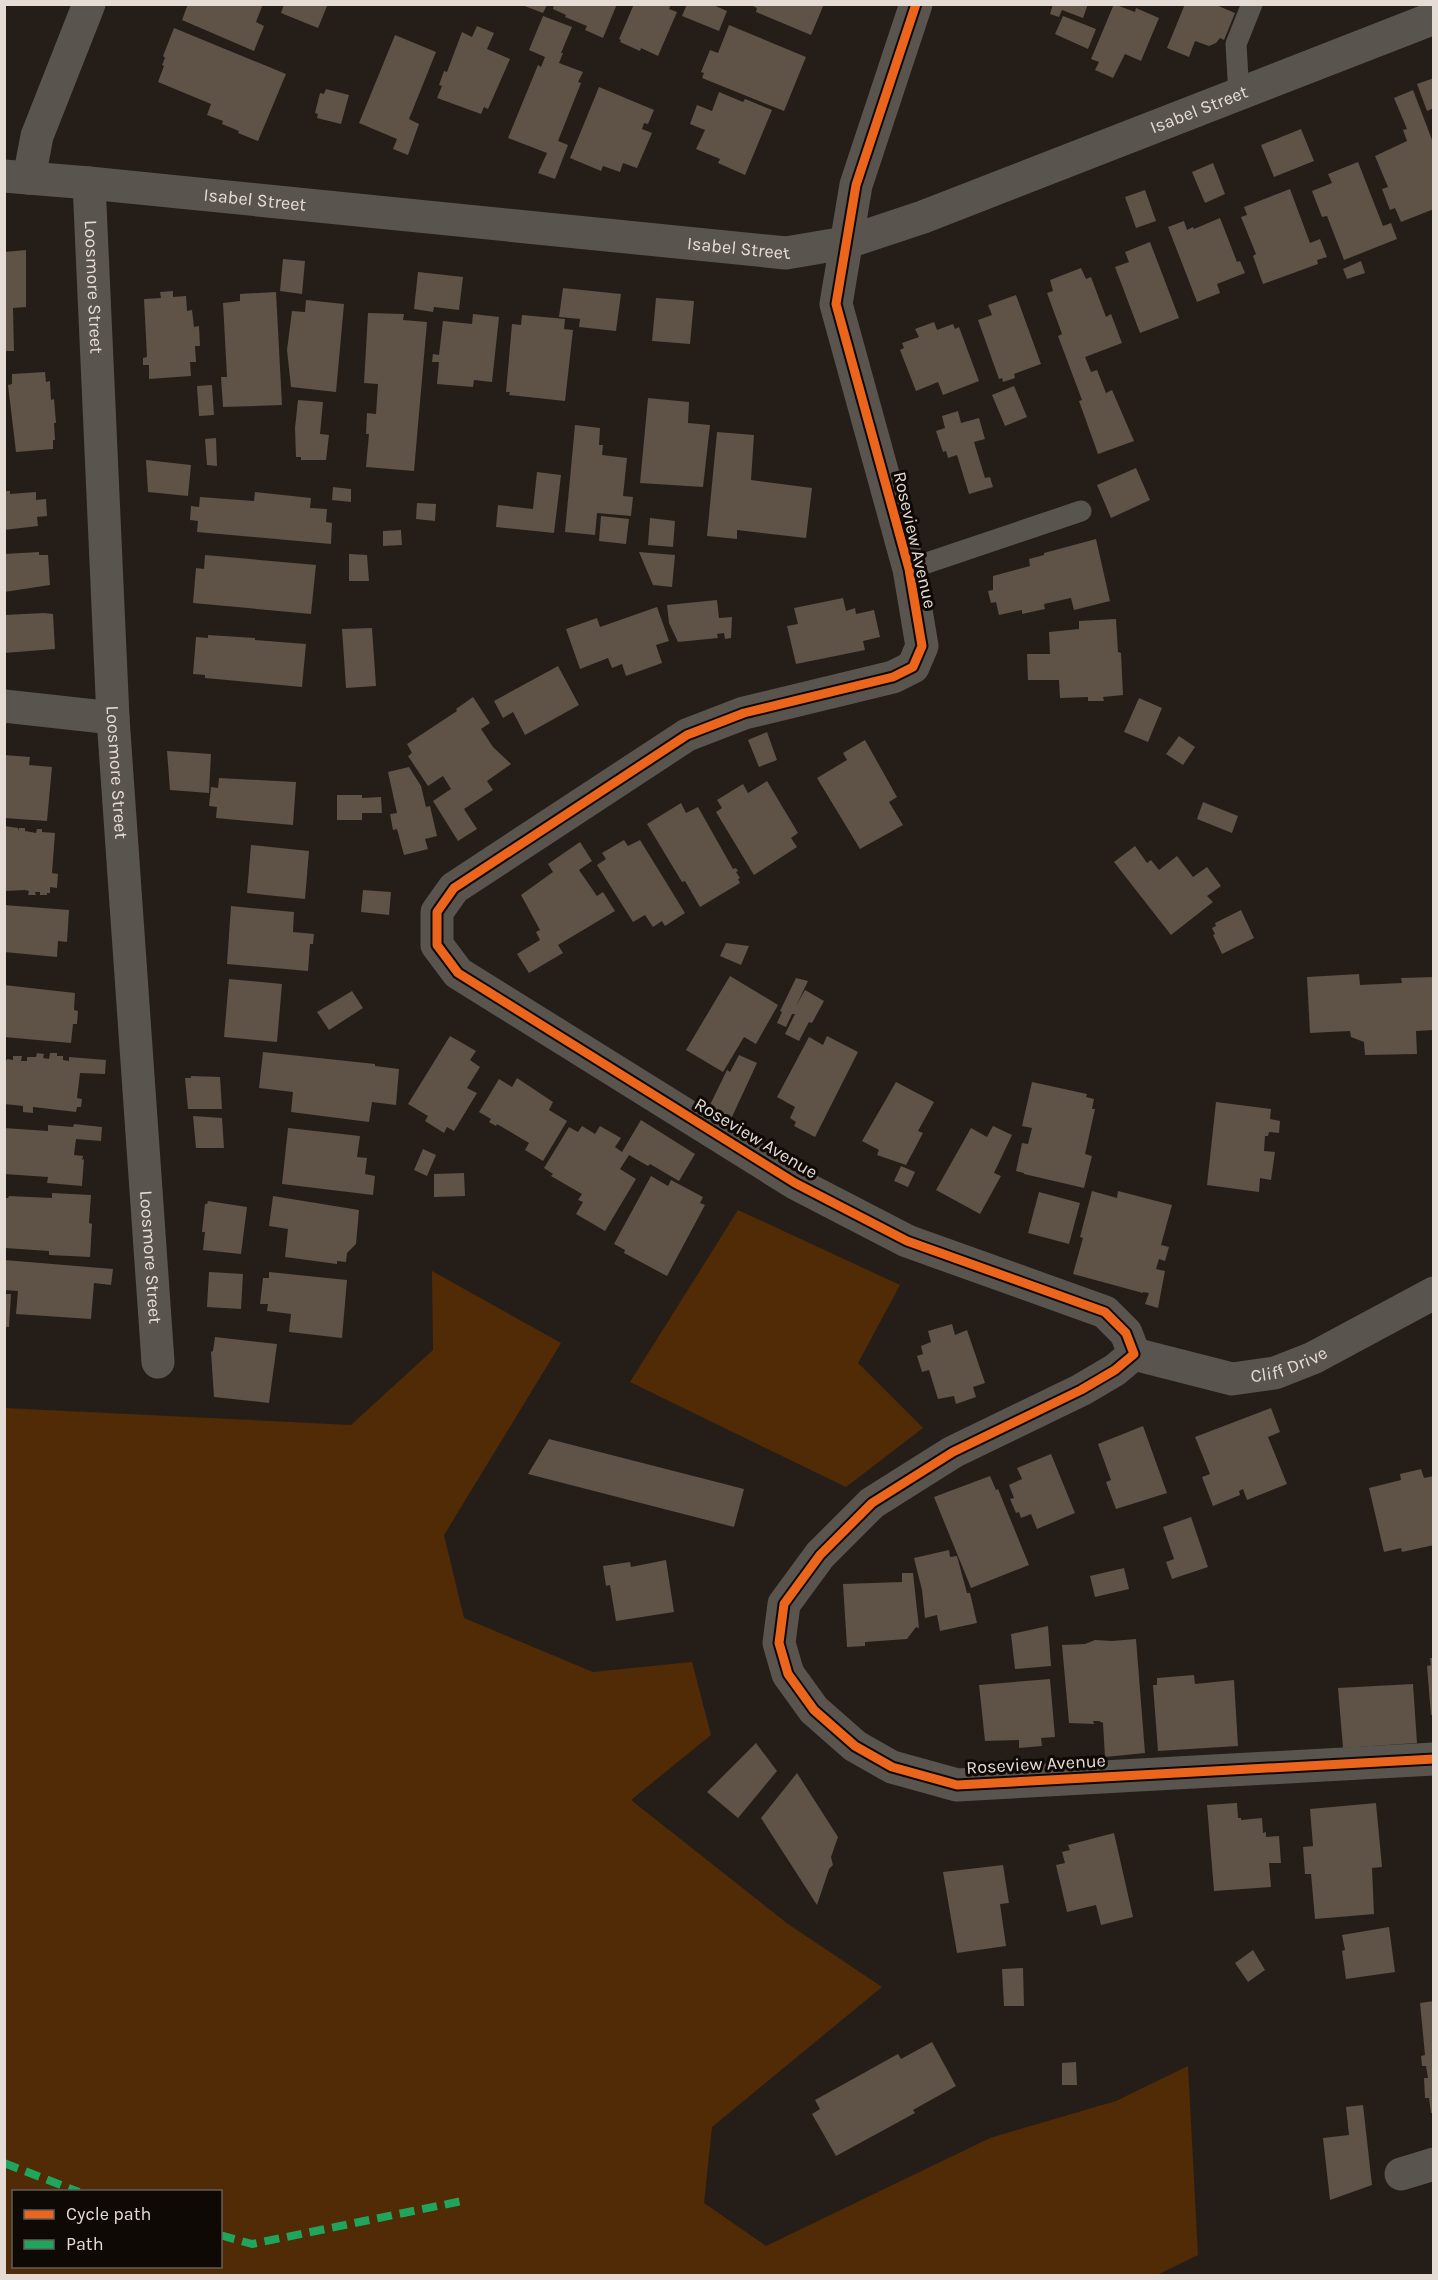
<svg xmlns="http://www.w3.org/2000/svg" width="1438" height="2280" font-family="Karla,sans-serif">
<style>
.green{fill:#512b05;fill-rule:evenodd}
.building{fill:#5f5246}
.lines{fill:none;stroke-linecap:round;stroke-linejoin:round}
.lane{stroke:#5a544f;stroke-width:21}
.street{stroke:#5a544f;stroke-width:33}
.quiet{stroke:#20a55d;stroke-width:8;stroke-dasharray:15 8;stroke-linecap:butt}
.cycleway-casing{stroke:#0e0905;stroke-width:13}
.cycleway{stroke:#eb651d;stroke-width:9}
.labels{text-anchor:middle;stroke-width:6;stroke-linejoin:round;paint-order:stroke}
.street-label{font-size:18px;fill:#e6dcd6;stroke:#0e0905}
</style>
<rect width="100%" height="100%" fill="#251e18"/>
<!-- green -->
<path class="green" d="M738,1210l162,75 -42,78 65,65 -77,59 -216,-105z
M432,1271l129,72 -117,192 20,83 129,54 99,-10 19,73 -80,65 157,124 94,63 -170,140 -8,76 62,43 224,-108 126,-37 72,-35 10,189 -43,21 -1150,-1v-867l346,17 82,-75zM14,2192h206v74h-206z"/>
<!-- building -->
<path class="building" d="M188,4h75l-7,18 8,4 -10,25 -72,-31z
M284,4h39l4,2 -9,22 -37,-15z
M554,4h63l-14,34 -18,-8 2,-4 -22,-9 1,-2 -13,-6z
M634,4h37l-2,5 8,3 -19,44 -17,-8 -1,3 -20,-9 1,-2 -2,-1z
M687,4h24l16,7 -8,20 -37,-15z
M749,4h75l-13,31 -55,-23 1,-4z
M1053,4h35l-5,14 -21,-8 -3,7 -9,-3z
M1114,4l21,8 1,-4 23,10 -18,43 -16,-7 -12,24 -18,-8 4,-8 -8,-3z
M1185,4h29l21,9 -11,27 -4,-2 -4,5 -7,3 -14,-5 -6,16 -22,-9z
M522,5h25l-4,8z
M543,16l29,11 -11,26h2l-4,10 24,9 -5,10 3,1 -23,58 10,4 -13,34 -17,-6 9,-20 -39,-15 30,-73 3,2 4,-10 -16,-7z
M1063,16l33,13 -8,20 -33,-15z
M729,25l77,32 -22,54 -82,-33 2,-5 -3,-1 9,-22 8,3z
M477,26l17,7 -7,16 23,10 -22,50 -4,-2 -3,7 -44,-16 5,-12 -3,-1 5,-14 3,1 15,-40 10,5z
M174,28l112,46 -28,67 -20,-8 1,-2 -17,-7 1,-3 -16,-6 4,-11 -53,-22 6,-16 -2,-1 3,-7 -2,-2z
M395,35l41,17 -27,67 10,5 -11,31 -15,-6 4,-10 -38,-16z
M1434,78v30l-7,3 -10,-27z
M599,87l55,23 -6,14 -4,-1 -2,6 10,4 -15,35 -14,-5 -3,9 -17,-6 -2,5 -31,-13z
M326,89l23,6 -8,29 -24,-6 1,-4 -3,-1 5,-20 4,1z
M1413,90l21,55v64l-33,13 -6,-14 -5,2 -8,-21 6,-2 -13,-31 32,-15 -4,-11 4,-1 -13,-31z
M719,92l24,10 2,-3 27,11 -27,65 -27,-12 2,-4 -24,-10 9,-19 -15,-6 7,-19 15,6z
M1301,129l13,32 -40,16 -13,-32z
M1358,162l25,64 8,-3 6,16 -53,21 -17,-44 -5,1 -10,-26 20,-8 -4,-9z
M1213,163l12,31 -20,9 -13,-31z
M1290,189l20,54 10,-4 7,18 -10,3 1,4 -55,20 -10,-28 3,-2 -15,-37 6,-2 -3,-8z
M1145,190l11,31 -20,7 -11,-31z
M1220,218l17,44 3,-1 5,12 -28,11 3,9 -23,9 -29,-75 16,-6 3,9 6,-3 1,2z
M1150,242l29,76 -39,15 -25,-66 14,-5 -4,-10z
M26,250v57l-13,1 1,43h-10v-99z
M283,259l22,2 -3,33 -22,-3z
M1361,261l4,12 -18,6 -4,-10z
M1081,268l5,11 5,-2 15,40 5,-3 11,29 -37,14 6,15 6,-2 9,23 6,-3 22,51 -36,13 -19,-53 3,-1 -24,-64 4,-2 -15,-41 6,-2 -3,-11z
M418,272l45,5 -4,33 -25,-3 -1,5 -19,-3z
M563,288l58,6 -5,37 -37,-4 1,-8 -21,-2z
M173,291v6l13,-1 1,15 5,-1 2,17 5,-1 1,20h-5l1,16h-6l1,14 -42,3v-14h-6v-7l4,-1 -3,-58 17,-1 -1,-6z
M276,292l6,113 -59,2 -2,-30h6l-4,-74 17,-2v-7z
M1016,295l25,69 -27,10 1,4 -12,4 -1,-4 -3,1 -21,-59 14,-5 -4,-10z
M656,298l38,3 -4,43 -38,-3z
M306,300l38,4 -8,88 -45,-5 -4,-37 5,-39 13,1z
M368,313l36,1 -1,6 24,2 -13,149 -48,-4 3,-33h-3l1,-21 9,1 2,-30 -14,-1z
M473,314l26,3 -7,65 -18,-2 -1,7 -36,-3 2,-22h-7l1,-8 6,1 4,-34 29,3z
M522,315l43,4 -1,10 9,1 -8,71 -56,-6 1,-3h-4l6,-68 9,1z
M934,322l3,8 16,-6 2,5 4,-2 20,54 -36,14 -5,-13 -22,9 -16,-41 4,-2 -2,-5 17,-6 -4,-8z
M45,372l1,10 4,-1 1,19 3,-1 2,24h-2l1,17h-2v9l-37,3 -8,-67 4,-1v-10z
M212,385l2,30 -15,1 -2,-30z
M1014,386l13,31 -22,9 -13,-31z
M648,398l41,4 -1,21 22,2 -7,62 -63,-4z
M298,400l25,2 -3,32 9,1 -3,25h-25v-3h-5l-1,-29z
M958,411l3,12 18,-5 6,21 -11,3 11,36 5,-1 3,10 -24,7 -12,-39 -9,3 -2,-7 -3,1 -7,-21 9,-3 -3,-12z
M575,425l25,3 -1,17h4l-1,10 25,3 -4,38 10,1 -2,19 -34,-3 -2,22 -30,-3z
M717,432l37,3 -3,45 61,8 -6,50 -69,-8v9l-30,-3z
M216,438l1,28 -10,-1 -2,-26z
M146,460l45,5 -3,31 -40,-4z
M1136,468l14,32 -39,18 -14,-33z
M537,472l24,3 -7,58 -58,-6 2,-22 35,4z
M333,487l18,2v13l-19,-2z
M4,491h6v3l26,-2v8l10,-1 1,17 -10,1 1,9 -34,4z
M255,492l56,6 -1,10 17,1 -1,13 6,1 -1,21 -134,-12 1,-11 -8,-1 1,-14 8,1 1,-10 54,4z
M417,503l19,1 -1,17 -19,-2z
M601,516l28,3 -3,25 -27,-3z
M650,518l25,3 -2,26 -25,-2z
M401,530l1,15 -19,1v-15z
M1096,539l14,62 -36,9 -3,-12 -27,6 1,5 -23,5v-4l-23,5 -3,-13 -5,1 -3,-12 5,-1v-14l37,-10 -1,-7 15,-4v-2z
M39,552v3h9l2,30 -46,7v-38z
M639,552l36,3 -3,32 -19,-2z
M349,554l18,1 2,26h-20z
M205,555l111,10 -5,49 -118,-11 3,-35 8,1z
M843,598l3,13 9,-3 1,6 18,-4 6,27 -17,4 2,9 -69,14 -9,-38 11,-2 -4,-16z
M717,600l2,18 13,-1 -1,21 -6,1 -1,-6 -7,1 1,4 -40,4 -9,-19 -2,-18z
M657,607l12,34 -13,4 6,18 -36,13 -4,-12 -10,4 -4,-10 -28,11 -14,-40 31,-11 3,9z
M44,613l9,1 2,35 -51,4v-38z
M1116,619l2,33 3,1 2,42 -20,2 1,4h-16v-4l-28,1 -1,-18h-31l-1,-26h23l-1,-22 30,-3v-8z
M372,628l4,58 -30,2 -4,-59z
M208,635l47,3v2l51,4 -4,43 -97,-9v-3l-12,-1 3,-37 12,1z
M558,666l21,39 -54,30 -12,-23 -10,6 -9,-17z
M473,697l17,26 -9,6 12,18 18,17 -24,17 6,9 -29,19 13,20 -19,12 -25,-40 18,-12 -8,-13 -15,10 -20,-30 4,-3 -5,-9 50,-33 -1,-2z
M1139,698l23,10 -14,34 -24,-10z
M767,732l10,28 -18,7 -11,-27z
M1179,736l16,11 -12,18 -17,-11z
M865,740l32,57 -8,5 14,23 -43,24 -43,-71 30,-18 -4,-7z
M167,751l44,3 -2,39 -39,-3z
M4,755l26,2 -1,8 23,2 -5,54 -43,-3z
M409,767l12,19 5,21 4,-1 7,30 -12,3 3,10 -24,6 -7,-26 -4,1 -3,-16 7,-1 -9,-41z
M219,778l77,4 -3,43 -77,-7 1,-11 -8,-1 2,-19 7,1z
M767,781l31,52 -7,5 6,9 -43,28 -38,-63 6,-4 -5,-8 26,-16 5,9z
M337,795h25v3l19,-1 1,16h-20v7h-25z
M1203,802l35,14 -6,17 -35,-14z
M681,803l5,10 12,-6 35,62 3,-1 2,3 -2,1 4,6 -2,1 2,4 -40,24 -15,-26 -3,1 -35,-58z
M4,826l14,2 1,3v-3h6v3l11,2 1,-4h5v3l13,1 -3,40 6,1 -1,14 -7,-1v6h-3v2h-7v-3h-5l1,3h-8l1,-4 -4,-1 -20,1z
M624,840l4,6 12,-6 45,73 -20,13 -3,-5 -9,6 -8,-12 -12,7 -36,-57 9,-6 -4,-6z
M580,842l12,19 -13,9 18,26 6,-4 12,19 -57,34 5,8 -34,20 -12,-19 23,-14 -4,-8 4,-2 -19,-35 32,-23 -5,-8z
M251,845l58,6 -4,48 -58,-6z
M1135,846l12,17 4,-3 8,10 18,-14 16,21 14,-10 14,19 -14,10 6,6 -42,33 -57,-73z
M363,890l28,2 -2,23 -28,-3z
M4,905l65,5 -2,32 -9,-1 -1,16 -53,-5z
M231,906l63,6 -1,20 21,2 -1,10h-3l-2,27 -81,-7z
M1241,910l13,28 -32,16 -9,-19 2,-1 -3,-6 4,-2 -1,-3z
M726,943l23,3 -8,19 -21,-9z
M1359,974l1,11 42,-2 -1,-5 33,-1v53l-18,1 1,23 -52,1 -1,-13 -13,-5 -1,-6 -40,2 -3,-56z
M730,976l48,29 -22,39 -12,-7 -21,35 -37,-22z
M796,978l12,3 -12,25 9,-16 19,11 -12,22 -3,-1 -10,19 -14,-7 10,-20h-3l-6,13 -9,-4 5,-11 -2,-1z
M229,979l53,5 -5,58 -53,-5z
M4,985l71,8 -1,17 4,1 -1,13h-4l-2,19 -67,-6z
M352,991l11,17 -34,22 -12,-18z
M450,1036l26,15 -6,9 10,7 -13,21 10,5 -23,38 -7,-4 -3,6 -19,-12 3,-5 -20,-12z
M827,1036l31,16 -43,85 -21,-11 2,-4 -6,-4 5,-11 -18,-10 32,-60 14,8z
M263,1052l112,12v2l24,3 -3,36 -24,-3 -3,20 -78,-10 2,-20 -34,-4z
M37,1053l7,1 -1,4 6,1 1,-6h7v3h6v4l6,1v-4l37,3 -1,14 -25,-1 -3,25 5,1 -1,8h-4l-1,5 -43,-5v6l-10,-1v-6l-19,-2v-38l3,-7 6,1v-4h9l-1,5h6v-4h9z
M739,1055l18,8 -26,56 -23,-10 19,-39 3,2z
M191,1076l29,1 2,32h-34l-3,-31h6z
M517,1078l36,24 -4,8 18,11 -24,40 -18,-11 4,-7 -32,-19 -1,2 -7,-4 2,-3 -12,-7 20,-33 13,8z
M896,1082l38,20 -16,29 5,2 -17,32 -29,-10 2,-5 -17,-9z
M1032,1082l55,12 -1,3 8,2 -2,10h3l-10,45 7,2 -8,32 -60,-14v-1l-8,-2 6,-28 6,1 4,-16 -10,-2z
M1216,1102l55,7 -1,10 10,2 -1,12 -10,-1 -1,4h-3l-1,15 11,1 -4,28 -11,-2 -1,14 -52,-7z
M193,1116l29,2 2,30h-28z
M641,1120l54,34 -16,27 -29,-17 -2,2 -19,-11 -9,14 16,10 -31,52 -29,-17 7,-12 -5,-2 4,-6 -31,-18 2,-2 -9,-6 25,-41 9,5 4,-6 13,8 5,-8 21,12 -6,9 7,5z
M74,1124l28,3 -1,14 -25,-2 -2,16 9,1 -1,4 2,-1 -2,27 -35,-3 1,-6 -44,-3v-46l44,3v-6l25,2z
M993,1126l19,9 -18,38 7,3 -21,38 -44,-24 35,-62 16,9z
M288,1128l72,8 -3,21 10,1 -2,16 10,2 -2,19 -91,-11z
M423,1149l13,6 -9,21 -13,-6z
M901,1166l14,6 -7,15 -14,-6z
M464,1173l1,23 -31,1v-23z
M651,1176l17,10 3,-6 32,17 -3,6 5,2 -38,71 -43,-23 1,-3 -11,-6z
M1092,1191l25,7 1,-7 54,14 -11,40 8,2 -4,14 -6,-2 -3,10 9,2 -7,37 -13,-4 4,-11 -6,-1v1l-70,-19 10,-36 -3,-1z
M1039,1192l41,11 -11,41 -41,-11z
M52,1193l39,2 -2,28 3,1 -2,33 -41,-2v-4l-44,-3 -1,-50h4l1,-2 43,2z
M273,1196l86,14 -3,34 -9,9 -1,9 -9,-1v3l-52,-7 3,-28 -19,-3z
M208,1201l39,6 -6,47 -38,-4 2,-18h-3l3,-28h2z
M4,1260l109,9 -2,16 -17,-2 -3,36 -75,-5 2,-23 -14,-1z
M209,1272l34,2 -2,35 -34,-2z
M269,1272l78,8 -5,58 -53,-6 2,-18 -24,-3 1,-7h-8l3,-26h6z
M4,1294h7l-2,33h-5z
M952,1324l3,11 12,-5 18,53 -12,4 3,10 -20,7 -2,-8 -16,3 -9,-29 -7,2 -5,-16 6,-2 -2,-8 10,-4 -3,-11z
M215,1337l62,7 -8,59 -55,-6 -3,-45 2,-1z
M1271,1408l9,24 -12,5 19,47 -40,16 -4,-11 -4,2 1,4 -27,11 -11,-29 8,-3 -15,-37z
M1143,1426l24,67 -51,16 -10,-27 5,-2 -13,-36z
M549,1439l195,50 -10,38 -206,-53z
M1051,1454l24,59 -38,16 -6,-15 -10,4 -2,-6 -3,1 -6,-14 4,-1 -5,-13 13,-6 -5,-11z
M1421,1469l3,9 10,-2v69l-32,7 -1,-4 -17,4 -15,-64 32,-8 -1,-6z
M990,1476l6,14 2,-1 31,76 -58,23 -37,-91z
M1191,1517l17,50 -36,12 -6,-17 8,-3 -11,-32z
M949,1550l1,7 7,-1 10,37h3l7,30 -37,8 -3,-16 -12,3 -3,-28 -8,-32z
M666,1560l8,52 -58,9 -6,-36 -4,1 -3,-20 27,-4 1,5z
M1124,1568l5,21 -34,8 -5,-21z
M902,1573h11l6,55 -3,-1 -9,12 -42,3v4l-18,1 -4,-63 59,-2z
M1048,1626l3,40 -36,3 -4,-35z
M1136,1639l9,114 -40,4 -2,-34 -4,-2h-6l1,3 -25,-1 -7,-78 23,-1 10,-4 17,1z
M1430,1658h4v57h-3l-4,-49 4,-1z
M1194,1675l1,9 39,-4 4,66 -80,5 -5,-66h4v-7z
M1050,1679l5,58 -14,1 1,8 -23,2v-8l-34,1 -6,-56z
M1413,1684l4,59 -74,5 -5,-60z
M756,1743l21,28 -39,47 -31,-26z
M797,1773l41,64 -7,20 2,8 -4,4 -12,36 -56,-87z
M1237,1803l1,15h3v2l21,-2 1,15 3,-1v5l13,-1 2,27h-12l2,24 -57,4 -7,-86z
M1376,1803l6,64 -10,1 2,46 -59,5 -4,-45h-6l-2,-27 10,-1 -3,-37z
M1114,1833l19,84 -32,8 -5,-20 -29,7 -11,-47 9,-2 -3,-11 8,-2 -2,-5z
M1003,1865l6,38 -9,1 6,42 -49,7 -14,-81z
M1389,1927l6,45 -49,7 -4,-28 3,-1 -3,-15z
M1253,1950l12,20 -17,12 -13,-19z
M1023,1968l1,38h-20l-2,-37z
M1434,2001v112h-3l-2,-15h-4l-1,-20h4l-2,-12h-4l-1,-10 4,-1 -5,-52z
M932,2042l24,44 -43,24 2,3 -79,43 -24,-42 8,-5 -5,-9 83,-46 3,5z
M1076,2062l1,23h-15v-22z
M1363,2105l9,80 -42,15 -7,-62 26,-3 -3,-28z"/>
<g class="lines">
<!-- lane -->
<path class="lane" d="M1239,95l-3,-51 16,-40
M909,569l172,-58"/>
<!-- street -->
<g class="street">
<path d="M916,4l-60,181 -20,119 73,265 13,77 -9,21 -20,10 -149,36 -57,22 -233,153 -17,24v33l21,28 337,210 112,58 198,71 21,21 8,21 -19,16 -34,20 -128,62 -81,51 -52,52 -36,49 -5,39 9,31 26,36 41,36 37,21 65,18 477,-26"/>
<path id="s1" d="M4,176l85,7 697,70 59,-10 78,-26 511,-199"/>
<path d="M29,178l8,-42 52,-132"/>
<path id="s2" d="M89,183l24,535 45,644"/>
<path d="M4,706l109,12"/>
<path id="s3" d="M1134,1354l98,25 43,-6 38,-15 121,-65"/>
<path d="M1401,2174l33,-10"/>
</g>
<!-- quiet -->
<path class="quiet" d="M4,2163l75,29
M220,2235l32,9 215,-44"/>
<!-- cycleway casing -->
<g class="cycleway-casing">
<path id="cycleway" d="M916,4l-60,181 -20,119 73,265 13,77 -9,21 -20,10 -149,36 -57,22 -233,153 -17,24v33l21,28 337,210 112,58 198,71 21,21 8,21 -19,16 -34,20 -128,62 -81,51 -52,52 -36,49 -5,39 9,31 26,36 41,36 37,21 65,18 477,-26"/>
</g>
<!-- cycleway -->
<use href="#cycleway" class="cycleway"/>
</g>
<g class="labels">
<!-- street labels -->
<g class="street-label">
<text dy="6" stroke="none"><textPath href="#s1" startOffset="1224">Isabel Street</textPath></text>
<text dy="6" stroke="none"><textPath href="#s1" startOffset="252">Isabel Street</textPath></text>
<text dy="6" stroke="none"><textPath href="#s1" startOffset="738">Isabel Street</textPath></text>
<text dy="6" stroke="none"><textPath href="#s2" startOffset="104">Loosmore Street</textPath></text>
<text transform="translate(915 540) rotate(77)" y="6">Roseview Avenue</text>
<text dy="6" stroke="none"><textPath href="#s2" startOffset="590">Loosmore Street</textPath></text>
<text transform="translate(756 1138) rotate(31)" y="6">Roseview Avenue</text>
<text dy="6" stroke="none"><textPath href="#s2" startOffset="1076">Loosmore Street</textPath></text>
<text dy="6" stroke="none"><textPath href="#s3" startOffset="160">Cliff Drive</textPath></text>
<text transform="translate(1036 1764) rotate(-3)" y="6">Roseview Avenue</text>
</g>
</g>
<!-- border -->
<rect width="1438" height="2280" fill="none" stroke="#e6dcd6" stroke-width="12"/>
<!-- legend -->
<rect x="12" y="2190" width="210" height="78" fill="#0e0905" stroke="#645d59" stroke-width="1.5"/>
<rect x="24" y="2210" width="30" height="9" fill="#eb651d" stroke="#645d59" stroke-width="1.5"/>
<text x="66" y="2220" font-size="18" fill="#e6dcd6">Cycle path</text>
<rect x="24" y="2240" width="30" height="9" fill="#20a55d" stroke="#645d59" stroke-width="1.5"/>
<text x="66" y="2250" font-size="18" fill="#e6dcd6">Path</text>
</svg>
